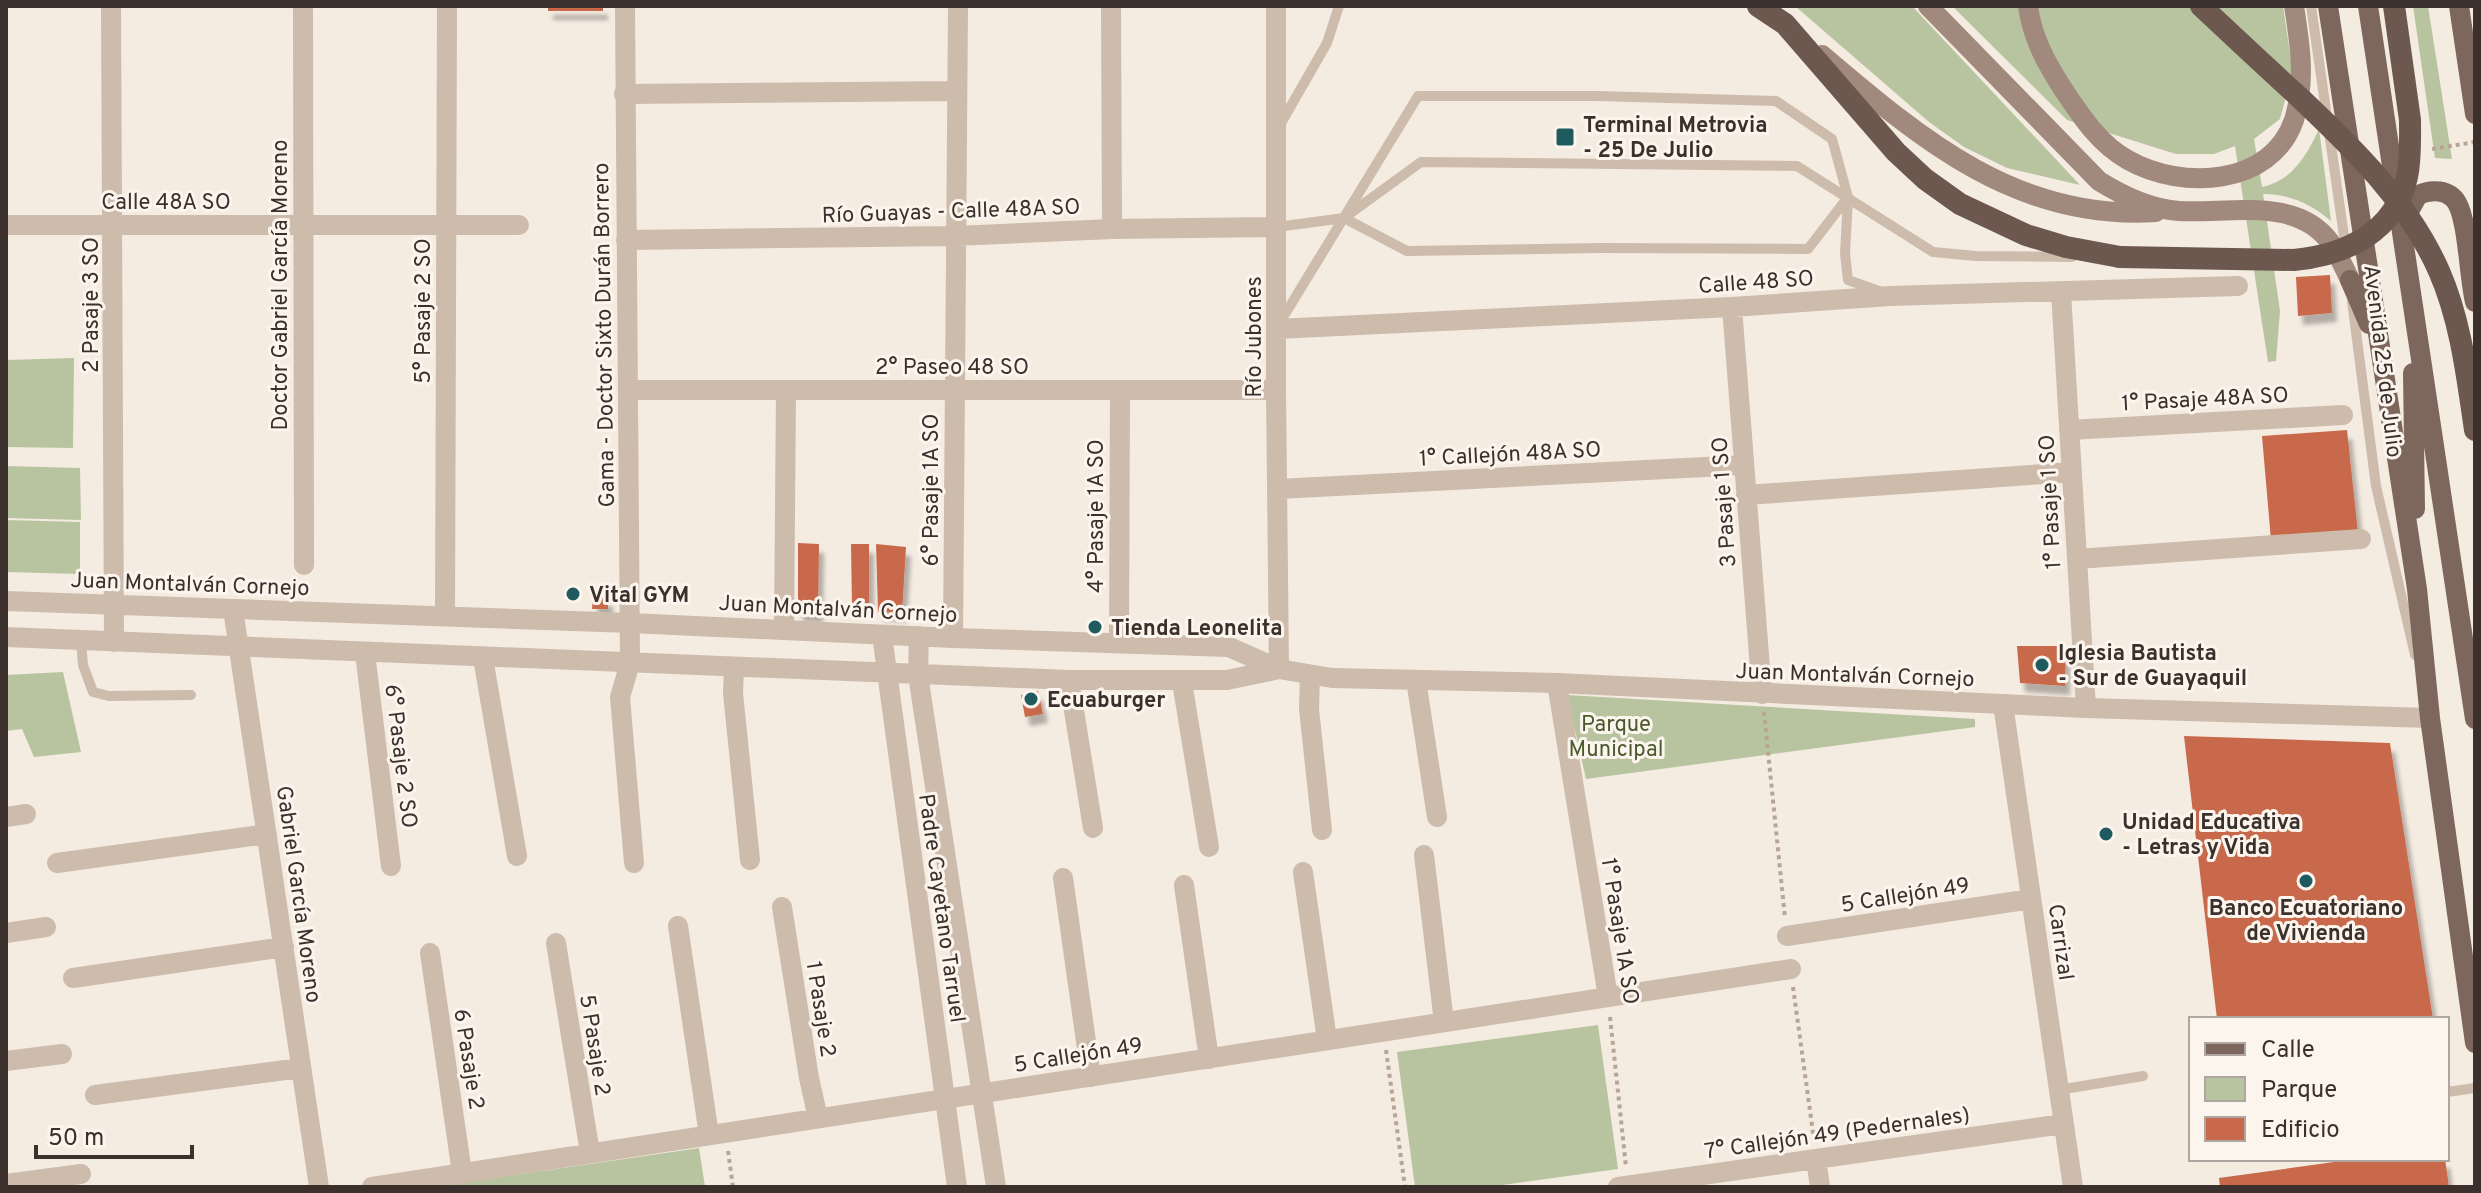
<svg xmlns="http://www.w3.org/2000/svg" width="2481" height="1193" font-family="Overpass,sans-serif">
<style>
.green{fill:#b8c4a0}
.building{fill:#c8694b;filter:url(#shadow)}
.lines{fill:none;stroke-linecap:round;stroke-linejoin:round}
.path{stroke:#b9a596;stroke-width:4;stroke-dasharray:4 4;stroke-linecap:butt}
.service{stroke:#cdbbac;stroke-width:10}
.minor{stroke:#cdbbac;stroke-width:20}
.tertiary{stroke:#cdbbac;stroke-width:20}
.secondary{stroke:#a18a7d;stroke-width:20}
.primary{stroke:#7d675c;stroke-width:20}
.trunk{stroke:#6c584f;stroke-width:22}
.trunk-bridge{stroke:#6c584f;stroke-width:22}
.poi-dot{fill:#1f5a5e;stroke:#fbf5ee;stroke-width:3}
.labels{text-anchor:middle;stroke-width:6;stroke-linejoin:round;paint-order:stroke}
.poi-label{font-size:22px;font-weight:bold;fill:#3b302b;stroke:#fbf5ee;text-anchor:start}
.street-label{font-size:22px;fill:#3b302b;stroke:#fbf5ee}
.park-label{font-size:22px;fill:#4a5a2e;stroke:#fbf5ee}
</style>
<defs>
<filter id="shadow"><feDropShadow dx="5" dy="9" stdDeviation="2" flood-color="#0004"/></filter>
</defs>
<rect width="100%" height="100%" fill="#f4ebe1"/>
<!-- green -->
<path class="green" d="M1795,6h117l168,179 -73,-17 -43,-21 -35,-25z
M1952,6h331l8,54v18l-11,41 -26,20 8,48c30,-6 45,-32 57,-58l12,92c-20,-17 -41,-27 -68,-27l17,117 -4,50 -8,1 -33,-216 -21,8h-38l-109,-34z
M2413,6h15l24,153 -17,-1z
M74,358l-1,90 -67,-1v-87z
M6,466l74,2 1,52 -75,-2z
M6,520l74,2v52l-74,-2z
M63,672l18,80 -47,5 -12,-28 -16,2v-56z
M1567,695l408,24v8l-389,52z
M1598,1025l20,144 -130,18h-73l-18,-135z
M699,1148l6,39h-272z"/>
<!-- building -->
<path class="building" d="M548,6h55v5h-55z
M2330,275l2,38 -34,3 -2,-39z
M2347,430l11,103 -87,7 -9,-104z
M798,543l21,1 -1,70 -20,-1z
M851,544h18v64h-17z
M876,544l30,3 -4,66 -24,-1z
M593,597h15v12h-16z
M2017,646h48v40l-45,-3z
M1038,691l5,23 -18,3 -4,-22z
M2184,736l206,7 43,276h-216z
M2356,1159h89l4,28h-229l-1,-9z"/>
<g class="lines">
<!-- path -->
<path class="path" d="M2432,149l43,-7
M1764,712l21,206
M1793,987l21,153
M1610,1017l16,150
M1386,1050l19,137
M728,1151l5,36"/>
<!-- service -->
<path class="service" d="M2311,6l35,244
M1280,125l47,-82 12,-37
M1344,218l63,33 194,-3 207,1 40,-52
M1277,227l67,-9 77,-56 376,4 136,86 43,4 96,1
M2352,301l24,185 39,169
M1279,324l139,-228h179l179,5 56,38 16,58 -3,57 3,26 31,11
M81,640l2,25 10,27 16,4 82,-1
M2058,1090l85,-14
M2447,1092l28,-4"/>
<!-- minor -->
<path class="minor" d="M303,6l1,559
M1111,6l1,223
M1276,6v384l3,279
M624,94l332,-3
M6,225h513
M626,240l328,-4 158,-7 165,-2
M2061,292l25,416
M1732,307l30,387
M1276,329l456,-22 158,-11 348,-10
M628,390h648
M2069,430l274,-15
M1278,489l466,-24
M1746,495l326,-23
M2077,559l284,-20
M233,609l86,578
M445,616l2,-610
M784,630l2,-240
M953,638l5,-632
M1119,643l1,-253
M365,653l26,213
M483,658l34,198
M630,663l-10,34 14,166
M734,668l-1,25 17,167
M1310,675l-1,34 13,121
M1069,680l24,148
M1416,680l21,137
M1182,682l27,165
M1557,683l51,314
M2003,704l70,483
M6,817l20,-3
M1424,855l20,167
M57,863l210,-29
M1303,872l24,168
M1063,878l28,199
M1184,885l25,174
M782,907l27,171 9,40
M678,926l31,209
M6,933l40,-6
M1787,936l244,-37
M556,943l34,210
M430,953l32,220
M73,978l211,-31
M6,1061l56,-7
M95,1095l206,-27
M1816,1159l4,28
M6,1184l75,-10
M372,1187l1419,-218
M1618,1187l445,-63"/>
<!-- tertiary -->
<path class="tertiary" d="M111,6l3,636
M625,6l5,657
M6,601l625,22 322,15 276,9 50,22 53,9 225,5 529,25 344,10
M882,635l75,552
M919,636l-1,39 78,512
M6,637l1063,43h158l52,-11"/>
<!-- secondary -->
<path class="secondary" d="M1928,6l171,175c24,15 52,28 80,30 49,3 117,-15 151,31 8,12 14,25 20,38
M2028,6c4,31 18,57 35,83 18,27 36,55 65,71 53,30 143,27 166,-40 12,-38 6,-76 0,-114
M1822,55c99,84 195,166 334,157"/>
<!-- primary -->
<path class="primary" d="M2328,6l89,583 13,129 45,325
M2368,6l107,713
M2459,6l16,108
M2409,226v-15l9,-16c13,-6 31,-6 39,8 11,19 12,74 18,99
M2350,280l19,44
M2413,373l2,136"/>
<!-- trunk -->
<path class="trunk" d="M1758,6l27,18 111,128 29,27 35,25 66,31 40,12 54,10"/>
<!-- trunk-bridge -->
<path class="trunk-bridge" d="M2201,6c32,30 65,61 98,91 54,51 109,104 140,174 22,50 28,105 36,159
M2120,257l174,3c52,-5 101,-28 113,-83 4,-19 3,-38 3,-57l-16,-114"/>
</g>
<!-- markers -->
<g class="poi-dot">
<rect x="1555" y="127" width="20" height="20" rx="4"/>
<circle cx="573" cy="594" r="8"/>
<circle cx="1095" cy="627" r="8"/>
<circle cx="2042" cy="665" r="8"/>
<circle cx="1031" cy="699" r="8"/>
<circle cx="2106" cy="834" r="8"/>
<circle cx="2306" cy="881" r="8"/>
</g>
<g class="labels">
<!-- poi labels -->
<g class="poi-label">
<text x="1583" y="132">Terminal Metrovia<tspan x="1583" dy="25">- 25 De Julio</tspan></text>
<text x="589" y="602">Vital GYM</text>
<text x="1111" y="635">Tienda Leonelita</text>
<text x="2058" y="660">Iglesia Bautista<tspan x="2058" dy="25">- Sur de Guayaquil</tspan></text>
<text x="1047" y="707">Ecuaburger</text>
<text x="2122" y="829">Unidad Educativa<tspan x="2122" dy="25">- Letras y Vida</tspan></text>
<text x="2306" y="915" text-anchor="middle">Banco Ecuatoriano<tspan x="2306" dy="25">de Vivienda</tspan></text>
</g>
<!-- street labels -->
<g class="street-label">
<text x="166" y="209">Calle 48A SO</text>
<text transform="translate(951 210) rotate(-2)" y="8">Río Guayas - Calle 48A SO</text>
<text transform="translate(1756 281) rotate(-4)" y="8">Calle 48 SO</text>
<text transform="translate(279 285) rotate(-90)" y="8">Doctor Gabriel García Moreno</text>
<text transform="translate(90 305) rotate(-90)" y="8">2 Pasaje 3 SO</text>
<text transform="translate(422 311) rotate(-90)" y="8">5° Pasaje 2 SO</text>
<text transform="translate(603 335) rotate(-91)" y="8">Gama - Doctor Sixto Durán Borrero</text>
<text transform="translate(1253 337) rotate(-90)" y="8">Río Jubones</text>
<text transform="translate(2384 361) rotate(83)" y="8">Avenida 25 de Julio</text>
<text x="952" y="374">2° Paseo 48 SO</text>
<text transform="translate(2205 398) rotate(-3)" y="8">1° Pasaje 48A SO</text>
<text transform="translate(1510 453) rotate(-3)" y="8">1° Callejón 48A SO</text>
<text transform="translate(930 490) rotate(-90)" y="8">6° Pasaje 1A SO</text>
<text transform="translate(1723 502) rotate(-94)" y="8">3 Pasaje 1 SO</text>
<text transform="translate(2049 502) rotate(-93)" y="8">1° Pasaje 1 SO</text>
<text transform="translate(1095 516) rotate(-90)" y="8">4° Pasaje 1A SO</text>
<text transform="translate(190 583) rotate(2)" y="8">Juan Montalván Cornejo</text>
<text transform="translate(838 608) rotate(3)" y="8">Juan Montalván Cornejo</text>
<text transform="translate(1855 674) rotate(2)" y="8">Juan Montalván Cornejo</text>
<text transform="translate(402 756) rotate(83)" y="8">6° Pasaje 2 SO</text>
<text transform="translate(300 894) rotate(82)" y="8">Gabriel García Moreno</text>
<text transform="translate(1905 894) rotate(-9)" y="8">5 Callejón 49</text>
<text transform="translate(943 908) rotate(82)" y="8">Padre Cayetano Tarruel</text>
<text transform="translate(1621 931) rotate(81)" y="8">1° Pasaje 1A SO</text>
<text transform="translate(2062 942) rotate(82)" y="8">Carrizal</text>
<text transform="translate(822 1009) rotate(81)" y="8">1 Pasaje 2</text>
<text transform="translate(596 1045) rotate(81)" y="8">5 Pasaje 2</text>
<text transform="translate(1078 1054) rotate(-9)" y="8">5 Callejón 49</text>
<text transform="translate(470 1059) rotate(81)" y="8">6 Pasaje 2</text>
<text transform="translate(1837 1132) rotate(-8)" y="8">7° Callejón 49 (Pedernales)</text>
</g>
<!-- park labels -->
<g class="park-label">
<text x="1616" y="731">Parque<tspan x="1616" dy="25">Municipal</tspan></text>
</g>
</g>
<!-- border -->
<rect width="2481" height="1193" fill="none" stroke="#3b302b" stroke-width="16"/>
<!-- legend -->
<rect x="2189" y="1017" width="260" height="144" fill="#fbf5ee" stroke="#aea6a0" stroke-width="2"/>
<rect x="2205" y="1043" width="40" height="12" fill="#7d675c" stroke="#aea6a0" stroke-width="2"/>
<text x="2261" y="1057" font-size="24" fill="#3b302b">Calle</text>
<rect x="2205" y="1077" width="40" height="24" fill="#b8c4a0" stroke="#aea6a0" stroke-width="2"/>
<text x="2261" y="1097" font-size="24" fill="#3b302b">Parque</text>
<rect x="2205" y="1117" width="40" height="24" fill="#c8694b" stroke="#aea6a0" stroke-width="2"/>
<text x="2261" y="1137" font-size="24" fill="#3b302b">Edificio</text>
<!-- scale -->
<path d="M36 1145v12h156v-12" fill="none" stroke="#3b302b" stroke-width="4"/>
<text x="48" y="1145" font-size="24" fill="#3b302b" stroke="#fbf5ee" stroke-width="6" paint-order="stroke">50 m</text>
</svg>
